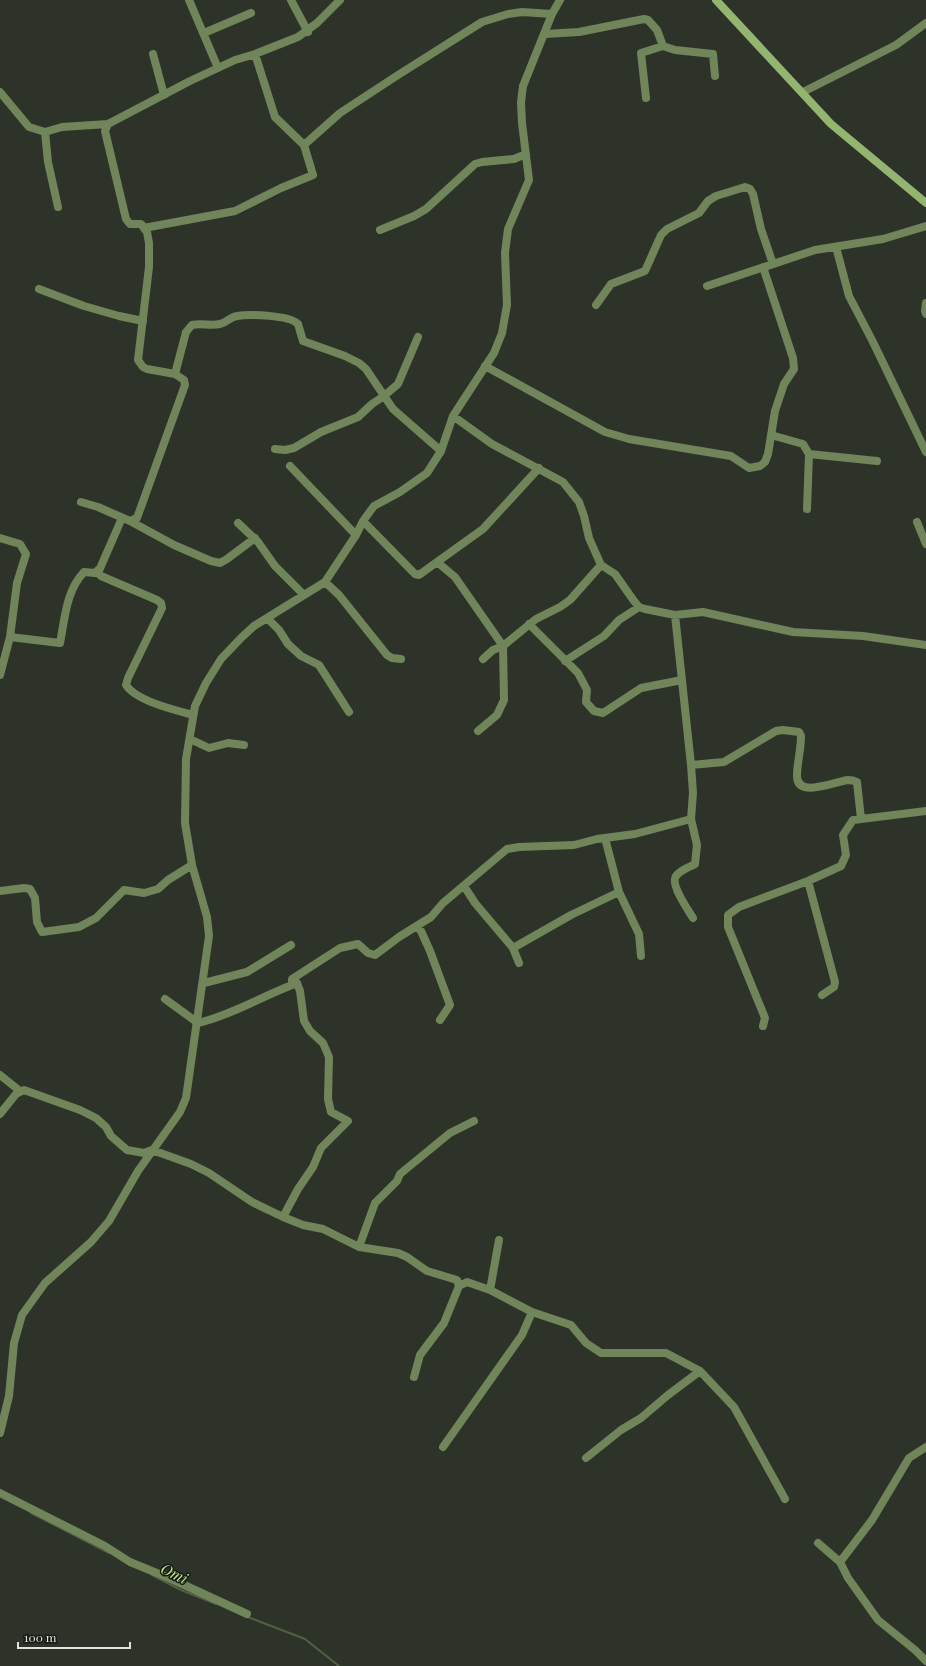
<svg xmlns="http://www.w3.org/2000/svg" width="926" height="1666" font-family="'Playfair Display',serif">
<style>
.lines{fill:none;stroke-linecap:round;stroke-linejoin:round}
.stream{stroke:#525f42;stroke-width:2}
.street{stroke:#70855a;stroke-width:8}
.secondary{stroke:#93b56f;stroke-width:8}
.labels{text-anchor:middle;stroke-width:3;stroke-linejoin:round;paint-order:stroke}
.water-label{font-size:15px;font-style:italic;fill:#b7e18b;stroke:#171a15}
</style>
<rect width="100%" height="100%" fill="#2e3329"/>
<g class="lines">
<!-- stream -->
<path class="stream" d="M31,1513l78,40
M152,1575l29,15 35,14
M248,1617l57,22 34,27"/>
<!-- street -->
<path class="street" d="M189,0l29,68
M291,0l17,32
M204,33l47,-20
M545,34l34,-2 65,-13 4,1 9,10 6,16 12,4 38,4 2,22
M153,54l11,41
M0,92l29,35 16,5 17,-5 46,-3 82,-43 45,-21 20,-6 43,-17 19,-14 23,-23
M803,92l93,-47 30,-22
M646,98l-5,-45 22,-7
M45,132l3,30 10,45
M304,145l36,-32 58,-38 84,-53 26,-8 14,-2 30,2
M144,228l91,-17 46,-23 32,-13 -9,-30 -29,-28 -20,-63
M380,230l34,-14 12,-7 49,-45 7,-2 32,-3 12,-5
M836,247l13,49 24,46 53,110
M707,286l108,-36 68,-11 43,-13
M39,289l45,17 35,10 24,5
M926,303l-1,8 1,3
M596,305l15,-21 34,-13 16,-36 6,-6 32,-16 9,-12 8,-5 29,-9 5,2 3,5 8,35 12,35
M485,366l120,66 24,7 102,17 18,12 11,-2 5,-4 3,-8 7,-43 9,-27 10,-15 -1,-11 -30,-91
M175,374l11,-42 6,-7c9,-2 19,1 28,-1 6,-1 10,-7 17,-8 12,-2 53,-1 61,8l5,17 42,15 14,7 7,6 27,40 48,42
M453,416l39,28 71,38 16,20 5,14 5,22 12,27 -31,35 -10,7 -24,12 -33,27 -10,4 -10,9
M771,435l32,9 6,10 -2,55
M275,449l10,1 9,-2 27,-16 37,-15 14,-13 12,-8 14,-12 20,-47
M809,454l68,7
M290,466l66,69
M81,502l17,5 32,14 7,-3 48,-133 -1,-5 -9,-6 -28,-5 -4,-2 -5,-7 11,-93v-24l-2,-11 -6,-8h-11l-4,-5 -21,-88 3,-7
M122,518l-24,55 3,3 56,24 4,3 1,5 -34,70 -2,7c10,16 49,25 67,30
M130,521l44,24 37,16 9,2 7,-4 28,-21
M363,521l52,53 4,1 18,-13
M917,522l9,22
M238,523l20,19 17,24 29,29
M0,538l20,6 6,10 -9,29 -7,54 -10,38
M601,565l14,9 19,27 5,6 6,2 30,6 28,-3 90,20 70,4 63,9
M325,582l14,13 48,60 5,3 9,1
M675,615l16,150 2,28 -2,26 6,26 -2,19c-5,3 -15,6 -19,12 -6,8 12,34 17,42
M267,618l12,12 9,14 13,12 18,9 30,47
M529,624l49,49 9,17 -1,12 8,9 9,2 38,-25 41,-8
M10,637l50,6c5,-25 6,-52 24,-71l11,1 4,-4
M565,661l39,-25 15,-16 20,-13
M478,731l19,-16 7,-15 -1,-54 -48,-69 -18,-15 46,-33 56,-61
M190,739l19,9 19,-5 16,2
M691,765l33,-3 52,-31 7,-1 16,2 2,4c0,14 -4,27 -4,40 0,23 40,5 51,4 3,0 7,1 9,2l4,37
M605,838l14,54 20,42 2,22
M808,881l27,101 -1,5 -12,8
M464,886l11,17 38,45 6,15
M0,891l24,-3 6,1 5,9 2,24 5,10 37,-5 17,-9 28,-28 20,3 14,-4 10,-9 24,-15
M417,927l4,4 9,20 20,54 -10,15
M513,948l58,-33 48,-23
M204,983l43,-11 44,-27
M165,999l33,24c33,-8 63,-26 94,-38
M763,1026l2,-8 -37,-91v-12l11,-8 69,-26 33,-15 5,-11 -3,-20 10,-15 73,-9
M0,1075l20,16
M0,1114l16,-20 8,-4 56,20 16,8 10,9 5,9 16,14 17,3 8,-3 39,14 18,9 43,29 31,15 20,8 20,4 36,18 39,6 9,4 20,14 30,9 2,6 -15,37 -24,32 -6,22
M283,1217l15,-28 15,-22 8,-19 27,-27 -17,-9 -3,-13 1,-42 -6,-14 -13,-12 -6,-10 -4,-30 -3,-8 -5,2v-6l48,-31 18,-4 10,9 7,2 24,-18 32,-20 12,-14 64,-54 12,-2 55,-2 23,-6 38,-5 56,-15
M359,1247l16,-44 22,-22 3,-7 50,-41 24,-12
M459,1286l8,-4 23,8 42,22 39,13 15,18 15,10h65l34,18 34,36 51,92
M490,1290l9,-50
M0,1433l9,-37 5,-53 8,-28 23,-32 46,-41 18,-21 29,-50 42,-59 6,-14 23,-162 -2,-19 -15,-52 -7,-42 1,-64 9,-53 11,-23 15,-24 20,-21 13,-12 71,-44 31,-47 7,-14 11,-15 26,-14 27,-19 14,-22 12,-35 41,-63 8,-20 5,-28 -2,-52 3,-24 21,-49 -7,-57 -1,-21 2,-16 29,-72 8,-14
M443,1447l79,-112 10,-23
M586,1458l35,-28 20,-12 27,-23 32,-24
M0,1493l105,53 25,16 39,16 78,36
M818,1543l22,19 8,16 30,42 37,30 11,11
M840,1562l32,-42 37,-62 17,-11"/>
<!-- secondary -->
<path class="secondary" d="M716,0l115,124 95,79"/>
</g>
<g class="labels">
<!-- water labels -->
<g class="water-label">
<text transform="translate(174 1574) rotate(26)" y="5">Omi</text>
</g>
</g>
<!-- scale -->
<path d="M18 1642v6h112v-6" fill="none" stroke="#dfe3dd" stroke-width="2"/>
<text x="24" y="1642" font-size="12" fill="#dfe3dd" stroke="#171a15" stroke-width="3" paint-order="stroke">100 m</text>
</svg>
